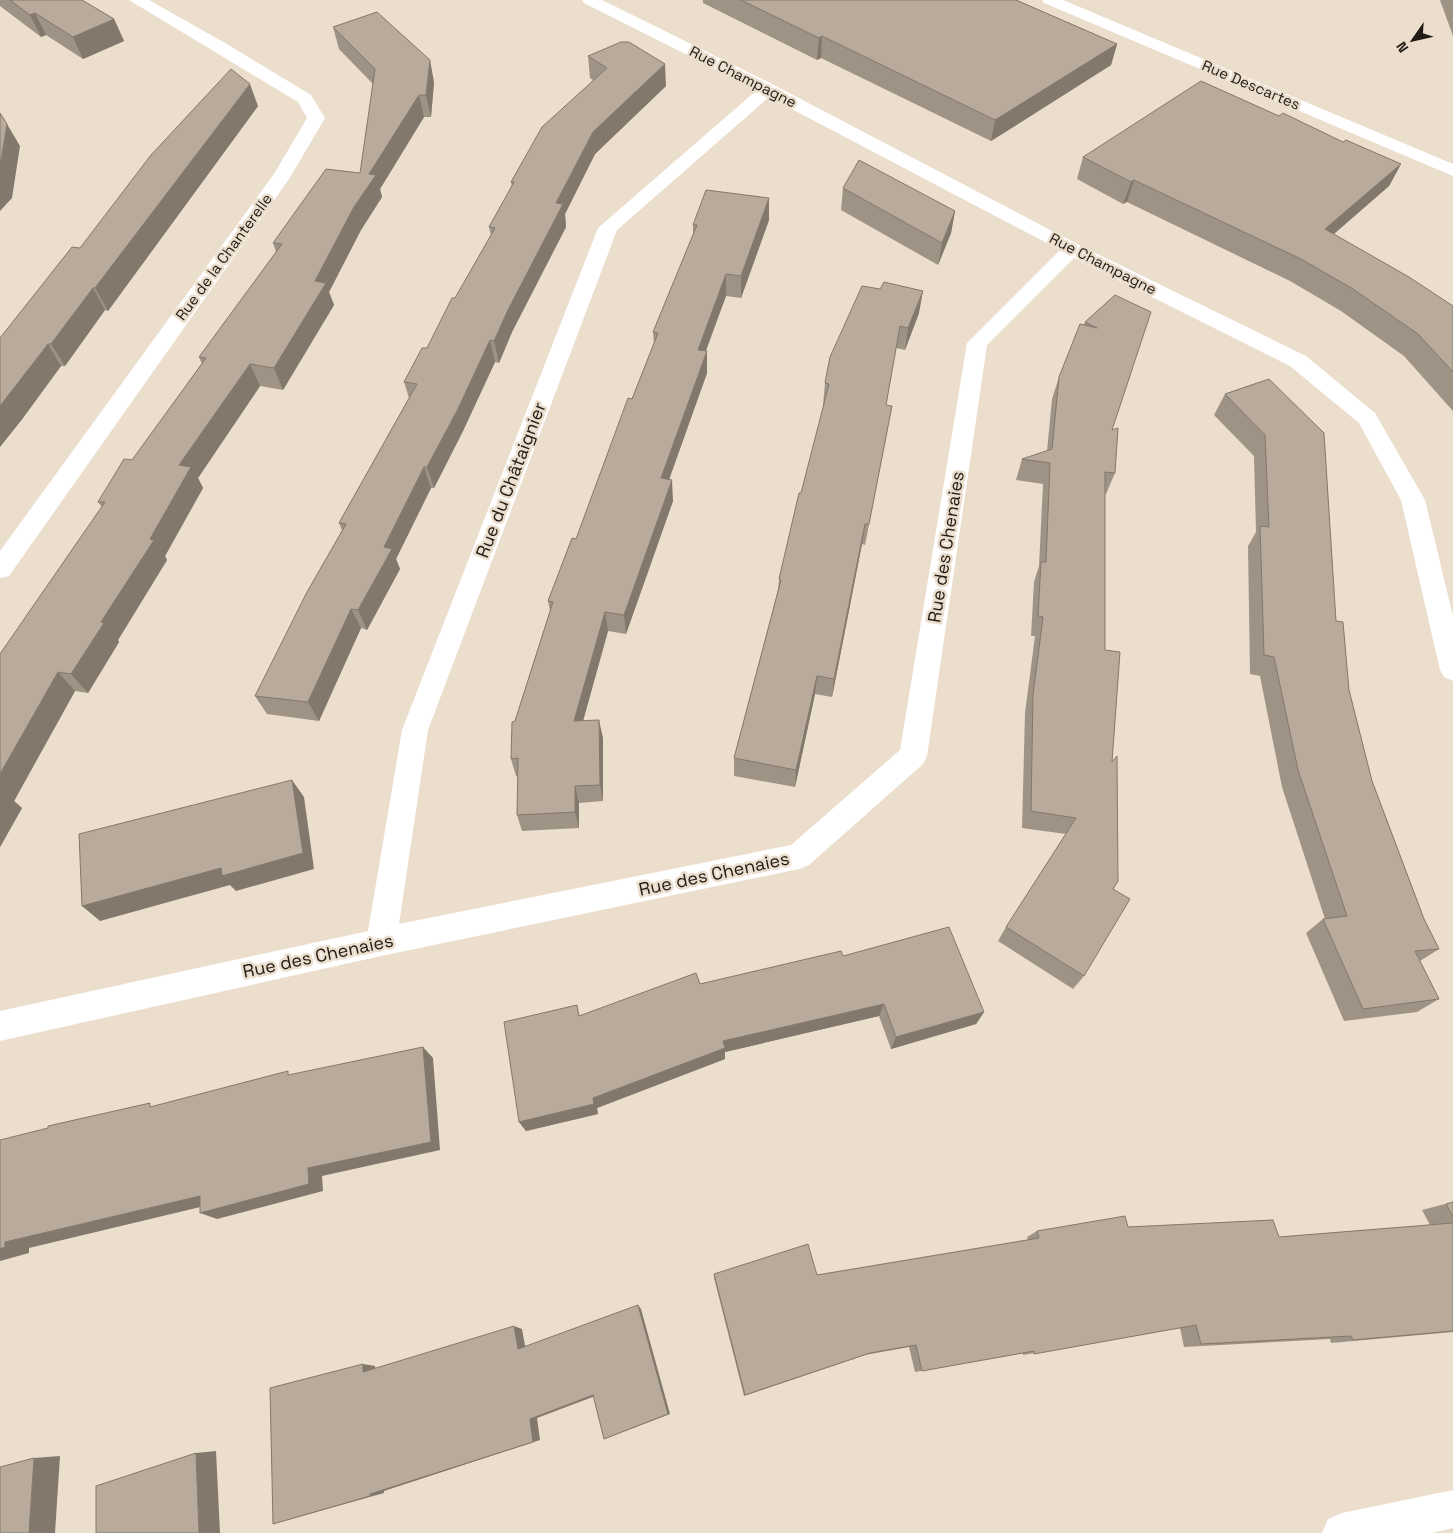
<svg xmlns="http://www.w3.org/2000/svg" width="1453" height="1533" font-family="'Space Grotesk',sans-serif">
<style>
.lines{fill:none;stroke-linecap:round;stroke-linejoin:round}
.minor{fill:#fff;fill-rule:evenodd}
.wall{fill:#9f9385}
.shaded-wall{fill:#82786c}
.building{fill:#b9ab9b;stroke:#82786c}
.labels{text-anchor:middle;stroke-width:5;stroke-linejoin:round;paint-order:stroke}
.far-street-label{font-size:15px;fill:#201b15;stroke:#ecdecd}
.street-label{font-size:18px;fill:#201b15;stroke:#ecdecd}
</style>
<rect width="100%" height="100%" fill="#ecdecd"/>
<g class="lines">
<!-- minor -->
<path class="minor" d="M129,0h20l76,43 86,52 14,23 -36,61 -280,397 -9,2v-27l274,-377 33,-56 -9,-16z
M582,0h20l172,85 305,160 227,111 69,57 50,87 28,116v65l-9,-4 -4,-7 -39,-170 -42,-77 -69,-57 -216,-108 -87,87 -60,411 -4,8 -114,101 -10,4 -418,87 -381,85v-30l368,-80 34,-201 196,-502 159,-138 -173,-87zM769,97l291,153 -93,93 -67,407 -109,95 -392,79 29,-194 189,-500z
M1042,0h21l390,164v12l-409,-173z
M1453,1490v38l-21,5h-110l6,-14 14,-6z"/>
</g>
<!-- wall -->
<path class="wall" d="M0,0h82l32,19 10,22 -41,18 -37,-24 -5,2 -41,-31z
M703,0h313l101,44 -6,21 -120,76 -170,-83 -4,2 -114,-57z
M1440,0h13v36z
M333,27l101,55 -3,35h-7l-44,72 2,8 -21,33 -32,62 5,13 -51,85 -23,-4 -62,92 5,10 -38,68 2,4 -49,80 1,2 -31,51 -13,-2 -61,110 8,7 -22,39v-193l102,-147 -4,-5 34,-42 70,-96 -3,-7 77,-105 -3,-9 87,-70 13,-89 -34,-35z
M588,56l78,30 -71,68 -30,60 1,13 -54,105 -13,31 -4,-1 -32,69 -29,57h-3l-35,71 4,10 -33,61 -6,-2 -42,93 -52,-7 -12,-18 87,-166 -3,-7 70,-125 -5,-16 23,-34 64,-113 -2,-8 23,-40 -1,-5 82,-102 -3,-2z
M258,106l-150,205 -3,-1 -40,56h-4l-41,56 60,-174z
M1279,116l64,26 58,22 -12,22 -55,48 119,72v105l-49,-55 -63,-45 -51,-30 -163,-79 -4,2 -46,-25 6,-22z
M843,188l112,23 -4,22 -13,32 -97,-55z
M769,198v22l-28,78 -15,-2 -20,55 1,22 -38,107 4,21 -47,133 -18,-3 -25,90 20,17v63l-24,2v25l-57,3 -5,-16 1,-39h-2l-5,-17 4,-38 35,-110 -2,-10 28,-62 56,-140 22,-56 -1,-11 40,-97v-10z
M1115,295l-3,135 3,43 -9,21h-1v156l7,112 1,127 -29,87 -11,13 -75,-48 8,-14 60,-93 -44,-6 3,-115 10,-77h-4l3,-54 5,-16 4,-82 -27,-4 6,-21 25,-8 5,-52 7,-22 26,-55z
M919,313l-14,37 -9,-2 -10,57 2,22 -23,118 -3,-1 -30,153 -17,-3 -20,93 -61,-11v-18l44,-168 1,-11 45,-174h-1l2,-22 5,-26z
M1269,379l67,242 13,69 23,91 52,138 15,30 -19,12 19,38 -22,13 -73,9 -38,-88 17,-14h2l-43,-132 -22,-111 -10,-2 -2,-128 8,-14 -2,-76 -40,-41 11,-21z
M843,956l141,56 -8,12 -85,25 -12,-33 -154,36v7l-128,49 1,6 -72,17 -7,-9 62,-107 119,-31z
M1453,1202v130l-122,11 -1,-4 -146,8 -4,-19 -157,27v-2l-108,19 -6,-25 -44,8 -121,41 -30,-118v-4l103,1 211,-35 -1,-3 10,-6 91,-4 151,10 151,-12 -8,-15z"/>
<!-- shaded-wall -->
<path class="shaded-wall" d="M35,13l11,22 -5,2 -11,-22z
M114,19l10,22 -41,18 -10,-22z
M822,36l-1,22 -4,2 2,-22z
M1117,44l-6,21 -120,76 4,-21z
M430,60l4,22 -3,35 -5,-22z
M665,64l1,22 -71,68 -30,60 1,13 -54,105 -13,31 -5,-22 62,-138 37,-71z
M250,84l8,22 -150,205 -13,-23z
M419,95l5,22 -44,72 2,8 -21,33 -32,62 5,13 -51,85 -9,-22 41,-87 54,-107z
M7,124l13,22 -8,52 -12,13v-45z
M1401,164l-12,22 -75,65 11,-22z
M1134,180l-7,22 -4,2 8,-22z
M769,198v22l-28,78v-22z
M955,211l-4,22 -13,32 4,-22z
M726,274v22l-28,75v-21z
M93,288l12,22 -40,56 -14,-22z
M923,291l-4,22 -14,37 3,-22z
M490,340l5,22 -32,69 -29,57 -7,-21z
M48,344l13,22 -41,56 -20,25v-41z
M707,351v22l-45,126 -1,-21z
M250,364l10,22 -62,92 5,10 -38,68 2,4 -49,80 1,2 -31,51 -17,-19 79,-135 29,-74z
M424,467l7,21 -35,71 4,10 -33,61 -9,-20 26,-63z
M672,480l1,21 -47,133 -2,-19z
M865,524l-3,20 -30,153 2,-18z
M351,609l10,19 -42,93 -11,-19z
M605,612l3,19 -30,108 -4,-18z
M58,672l17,19 -61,110 8,7 -22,39v-73z
M817,676l-2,18 -20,93 1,-17z
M599,720l4,18v63l-3,-16z
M292,780l12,17 10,72 -78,22 -6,-6 -130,36 -18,-15z
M575,786l4,17v25l-4,-16z
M884,1004l-5,12 -154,36v7l-128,49 1,6 -72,17 -7,-9 74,-24 130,-57z
M984,1012l-8,12 -85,25 5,-12z
M423,1047l10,11 7,92 -118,26 1,15 -106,28 -17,-6z
M200,1196l17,7 -188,45v5l-29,8v-12l5,-7z
M638,1305l3,4 29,105 -66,25z
M514,1326l8,3 4,22 -8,-2z
M363,1364l12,2 1,8 -13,-2z
M593,1395h5l-61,23 3,22 -156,51v2l-111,31 97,-30 160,-75z
M216,1451l4,82h-21l-3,-80z
M60,1456l-5,77h-26l5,-75z"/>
<!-- building -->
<path class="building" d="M10,0h72l32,19 -41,18 -38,-24 -5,2z
M741,0h275l101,44 -122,76 -173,-84 -3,2z
M377,12l53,48 -4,35h-7l-50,79 7,1 -22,32 -39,74 11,2 -52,85 -24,-4 -71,101 12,2 -41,72 4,1 -53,82 3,1 -33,51 -13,-2 -58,102v-120l105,-152h-7l26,-43 8,1 74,-102 -7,-1 83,-113 -9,-1 53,-74 34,4 15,-104 -42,-42z
M621,42h8l36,22 -72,68 -37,71 7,1 -55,106 -14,31 -4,-1 -32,69 -31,58h-3l-40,80 8,2 -34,61 -7,-1 -43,93 -53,-6 52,-104 39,-68 -7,-1 78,-139 -13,-2 18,-34h5l25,-50h3l40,-70 -6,-1 25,-45h-3l31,-55 65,-59 -19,-12z
M231,69l19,15 -155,204h-2l-42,56h-3l-48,62v-68l72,-91 8,1 71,-93z
M1201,81l78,35 4,-3 60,29 3,-2 55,24 -76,65 84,48 44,29v66l-35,-38 -65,-45 -52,-30 -167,-79 -3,2 -48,-25z
M0,113l7,11 -7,42z
M859,160l96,51 -13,32 -99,-55z
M706,190l63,8 -28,78 -15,-2 -28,76 9,1 -46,127 11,2 -48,135 -19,-3 -31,109 25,-1 1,65 -25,1v26l-58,3 1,-57 -7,1 1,-37 3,-1 38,-119 -5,-1 24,-63 4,1 52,-141 4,1 26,-66 -5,-1 44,-107h-4z
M884,282l39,9 -15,37 -8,-2 -14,79 6,1 -23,118h-4l-31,155 -17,-3 -21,94 -62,-12 47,-178 -2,-1 20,-86h2l28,-109 -4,-1 5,-26 32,-71 18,3z
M1115,295l36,17 -39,118 6,-2 -3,45 -10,-1v178l15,2 -8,110 5,-6 1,125 -5,8 17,10 -46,77 -78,-49 70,-109 -45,-7 2,-116 10,-78 -5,-1 3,-54h5l4,-99 -28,-4 30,-10 7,-72 21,-53 17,4 -12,-6z
M1269,379l55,54 12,188 7,1 6,68 23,91 52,138 15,30 -24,2 24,48 -76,10 -40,-90 24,-3 -49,-146 -24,-113 -10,-2 -4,-129 9,1 -4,-92 -40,-41z
M292,780l11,73 -81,23 -1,-8 -139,38 -3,-72z
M949,927l35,85 -88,25 -12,-33 -161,37 2,7 -132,50 1,6 -75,18 -15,-100 73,-17 2,11 117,-43 4,11 141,-33 2,5z
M423,1047l8,95 -123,26 1,16 -109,29v-17l-195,46v5l-5,2v-109l48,-12v-2l102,-23v4l138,-36v4z
M1453,1202v15l-7,-13z
M1125,1216l3,11 145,-7 6,17 174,-14v108l-100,9 -2,-4 -150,8 -5,-19 -162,29v-3l-112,20 -6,-26 -46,8 -125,42 -31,-121 94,-30 9,31 222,-37 -2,-7z
M638,1305l30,109 -64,25 -11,-44 -63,24 3,23 -163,52v2l-97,28 -3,-136 93,-24v8l151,-46 4,23z
M196,1453l3,80h-103v-47z
M34,1458l-5,75h-29v-66z"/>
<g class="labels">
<!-- far-street labels -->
<g class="far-street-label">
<text transform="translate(743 77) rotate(27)" y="5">Rue Champagne</text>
<text transform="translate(1251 85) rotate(23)" y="5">Rue Descartes</text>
<text transform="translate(224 257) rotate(-54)" y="5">Rue de la Chanterelle</text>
<text transform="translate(1103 264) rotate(27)" y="5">Rue Champagne</text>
</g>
<!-- street labels -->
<g class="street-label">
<text transform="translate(511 480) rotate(-69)" y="6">Rue du Châtaignier</text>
<text transform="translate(946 547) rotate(-81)" y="6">Rue des Chenaies</text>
<text transform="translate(714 874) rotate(-12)" y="6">Rue des Chenaies</text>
<text transform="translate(318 956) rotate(-12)" y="6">Rue des Chenaies</text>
</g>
</g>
<!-- north arrow -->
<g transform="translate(1413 40) rotate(236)" stroke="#ecdecd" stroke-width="4" paint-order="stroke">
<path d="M0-4L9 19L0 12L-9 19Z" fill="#201b15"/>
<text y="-8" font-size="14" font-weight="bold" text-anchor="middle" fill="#201b15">N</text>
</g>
</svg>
